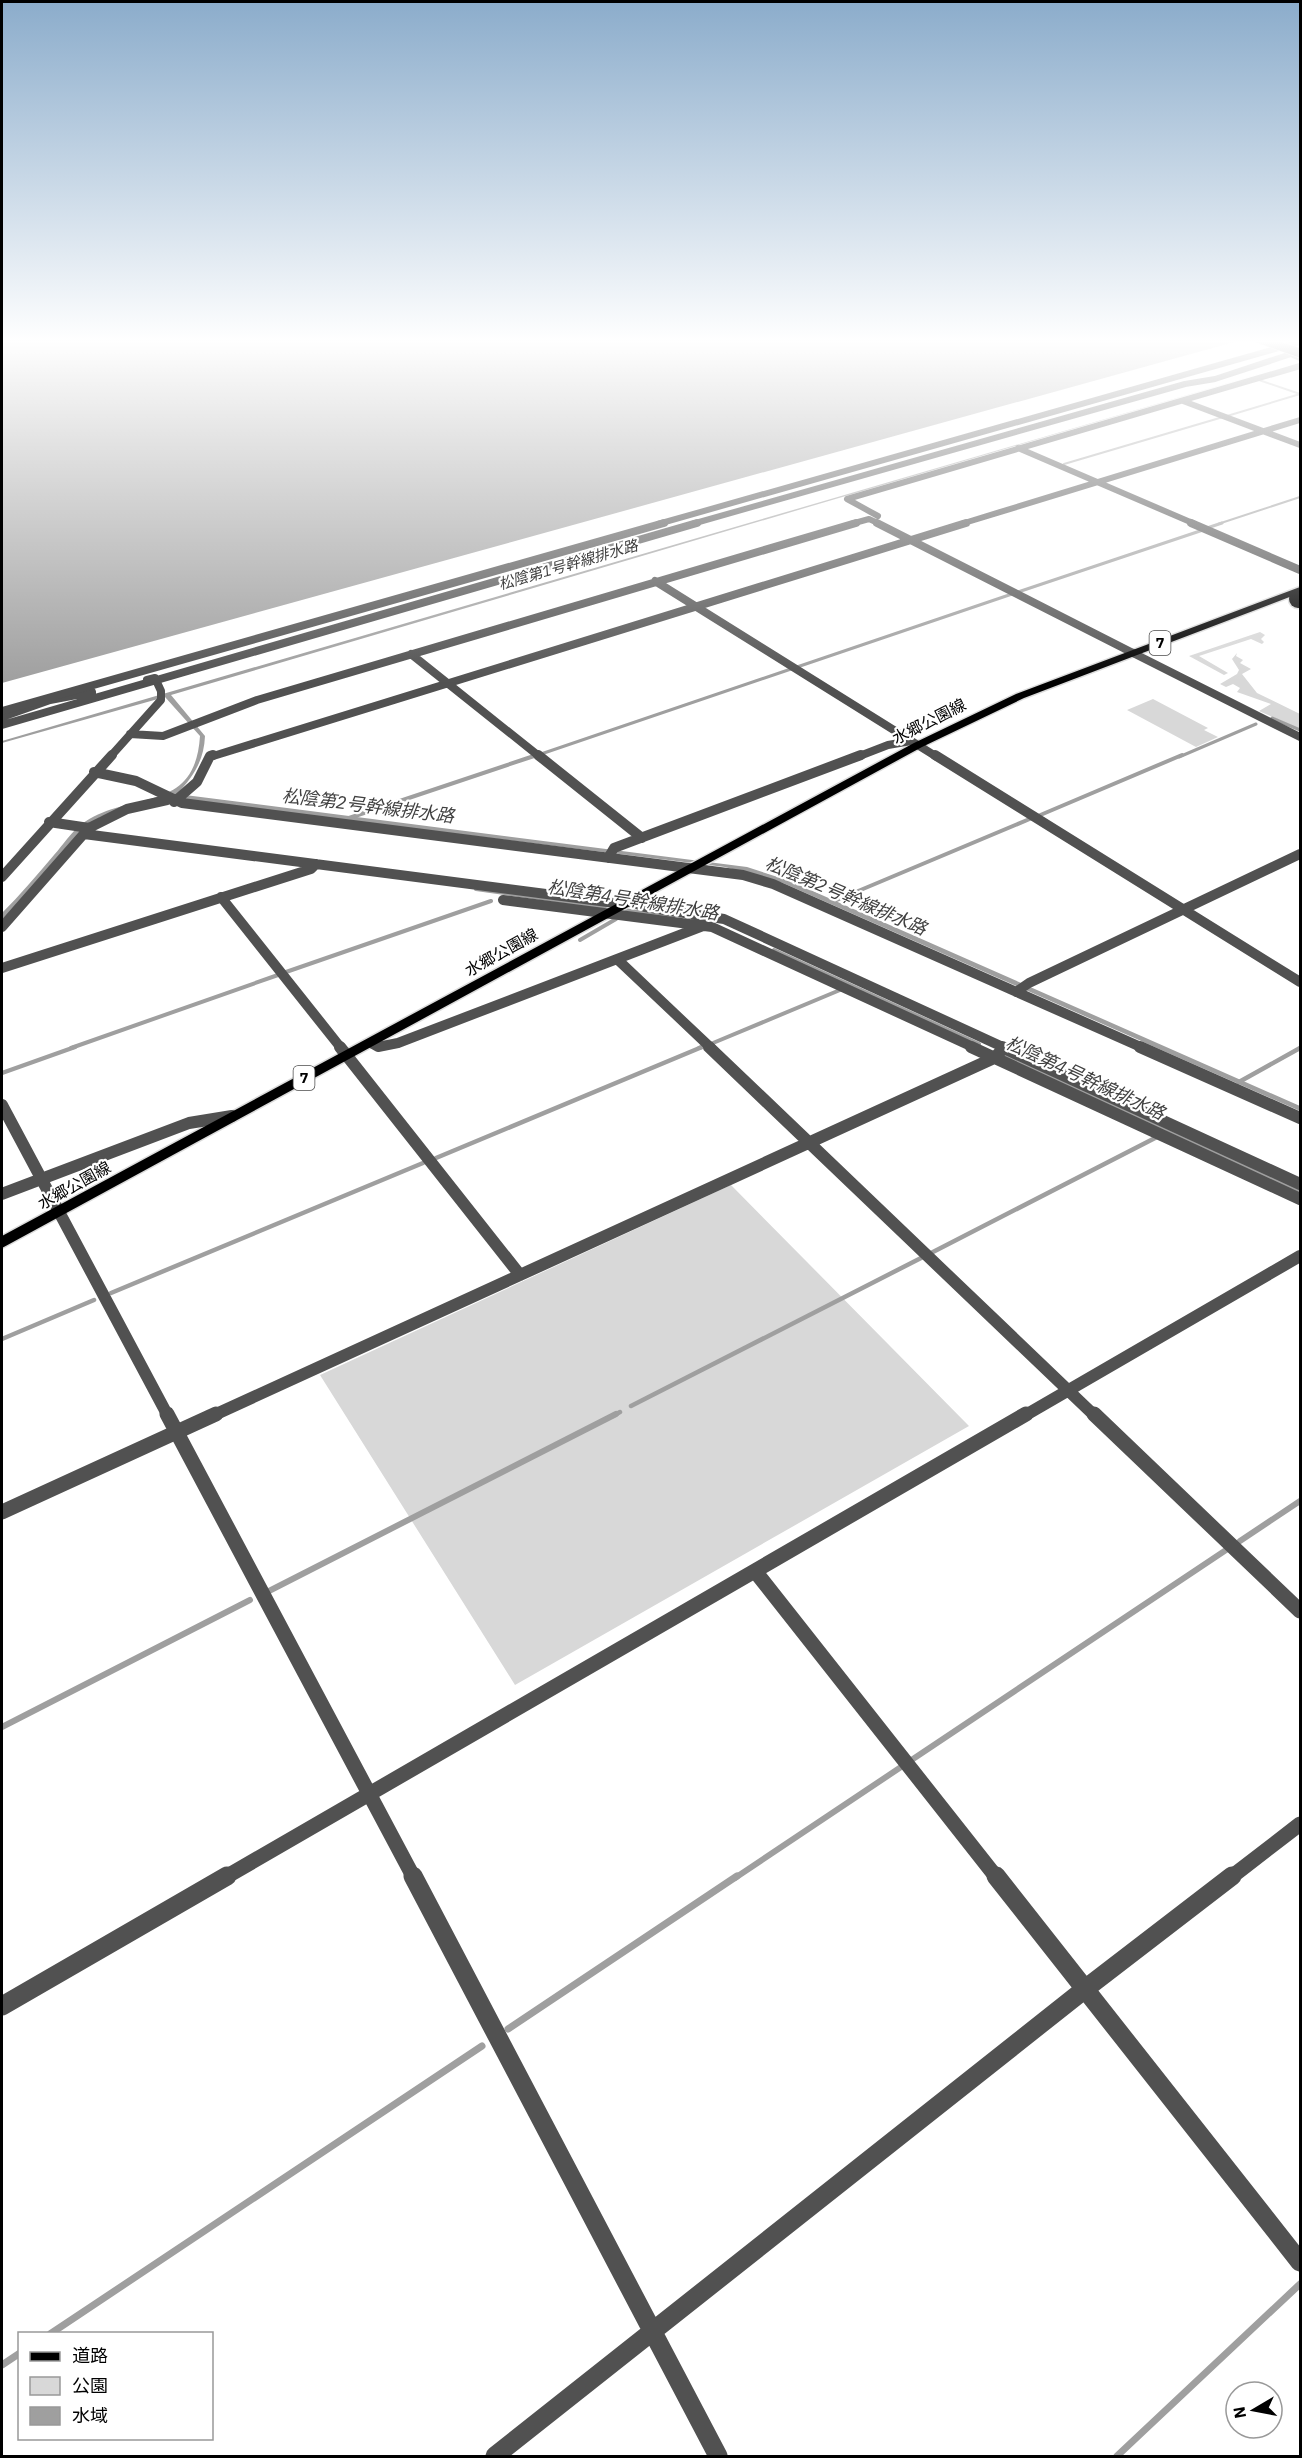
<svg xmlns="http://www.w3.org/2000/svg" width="1302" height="2458" font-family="'IBM Plex Sans','Noto Sans JP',sans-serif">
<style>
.green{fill:#d8d8d8}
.water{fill:#9f9f9f}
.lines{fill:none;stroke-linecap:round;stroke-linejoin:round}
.stream-far5{stroke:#9f9f9f;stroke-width:2}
.stream-far4{stroke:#9f9f9f;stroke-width:3}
.stream-far3{stroke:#9f9f9f;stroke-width:4}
.stream-far2{stroke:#9f9f9f;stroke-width:4.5}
.stream-far1{stroke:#9f9f9f;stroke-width:6}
.stream{stroke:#9f9f9f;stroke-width:7}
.primary-casing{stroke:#dbdbdb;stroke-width:3}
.motorway-casing{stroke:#dbdbdb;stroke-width:21}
.minor-far5{stroke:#515151;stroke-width:6}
.minor-far4{stroke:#515151;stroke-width:8}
.minor-far3{stroke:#515151;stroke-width:10}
.minor-far2{stroke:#515151;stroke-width:12}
.minor-far1{stroke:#515151;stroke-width:15}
.minor{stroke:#515151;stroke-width:19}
.tertiary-far1{stroke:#515151;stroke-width:6}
.tertiary{stroke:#515151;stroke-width:8}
.primary{fill:#000;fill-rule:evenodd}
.motorway{stroke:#000;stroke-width:18}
.motorway-bridge-casing{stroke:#dbdbdb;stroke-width:10;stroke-linecap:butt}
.motorway-bridge{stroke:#000;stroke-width:9}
.labels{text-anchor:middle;stroke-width:4.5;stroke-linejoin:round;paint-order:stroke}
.far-water-label{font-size:15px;font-style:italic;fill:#404040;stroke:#fff}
.shield{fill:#fff;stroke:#4c4c4c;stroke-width:1.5}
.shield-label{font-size:15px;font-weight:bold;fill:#000}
.street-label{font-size:16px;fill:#000;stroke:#fff}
.water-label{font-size:18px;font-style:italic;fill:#404040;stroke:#fff}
</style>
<rect width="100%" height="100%" fill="#fff"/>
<!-- green -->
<path class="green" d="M1260,632l5,3 -4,4 3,3 -2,2 -11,-5 -52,17 29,17 -4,2 -35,-19z
M1237,653l-1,3 7,4 -3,3 11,6 -9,5 15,19 43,21v15l-41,-18 12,-7 -34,-12 3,-4 -7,-4 -7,3 -6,-3 17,-10 2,-4 -7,-11z
M1153,699l55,29 -4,2 14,7 -22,10 -69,-37z
M731,1185l238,241 -454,259 -195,-310z"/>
<!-- water -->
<path class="water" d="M2,339h1243l-1243,344z
M1300,362l-1129,333 34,41c-1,25 -12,41 -28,58l570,73 43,14 510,225v5l-517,-228 -58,-16 -542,-67 -83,17 -98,103v-7c18,-18 35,-38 52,-58 9,-10 17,-23 28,-31 48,-35 113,-8 118,-88l-35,-39 -163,46v-2z"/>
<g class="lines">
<!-- stream-far5 -->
<path class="stream-far5" d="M1227,416l73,-22 -41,-14
M1064,464l159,-47
M1218,524l82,-27"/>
<!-- stream-far4 -->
<path class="stream-far4" d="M1207,528l15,-5
M1018,592l185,-62
M797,667l215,-73
M1272,718l28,12
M541,754l250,-85
M1179,757l77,-33"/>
<!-- stream-far3 -->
<path class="stream-far3" d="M1038,816l144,-61
M349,818l185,-62
M476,889l197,28
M832,902l200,-84
M580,940l36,-21
M774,950l205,94
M286,972l205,-71
M713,1043l127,-53
M71,1048l207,-73
M699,1048l3,-1"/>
<!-- stream-far2 -->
<path class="stream-far2" d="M1000,1054l300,137
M2,1073l73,-26
M1239,1082l61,-34
M436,1158l266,-111
M931,1253l226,-116
M111,1293l312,-130
M2,1339l92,-39
M631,1406l292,-149
M613,1416l7,-4"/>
<!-- stream-far1 -->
<path class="stream-far1" d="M1240,1541l60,-40
M269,1591l347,-177
M2,1727l248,-127
M913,1759l313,-209
M735,1878l166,-111"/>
<!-- stream -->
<path class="stream" d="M508,2029l229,-153
M50,2334l432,-288
M2,2365l18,-12
M1117,2456l183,-172"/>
<!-- primary casing -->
<g class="primary-casing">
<path id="primary" d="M1300,587v6l-276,105 -102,49 -920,501v-12l912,-493 102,-49z"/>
</g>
<!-- motorway casing -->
<g class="motorway-casing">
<path id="motorway" d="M1298,599h2"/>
</g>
<!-- minor-far5 -->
<path class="minor-far5" d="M1183,401l117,44
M1018,448l177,76
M878,516l-31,-17 453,-133
M692,524l493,-140 30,-5 76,-25 9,4
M851,524l18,-5 11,5
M961,524l339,-104"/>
<!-- minor-far4 -->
<path class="minor-far4" d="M877,523l256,130
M1191,523l109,47
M655,581l282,176
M411,654l129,103
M2,717l48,-17 42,-8
M2,725l695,-202
M130,734l33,2 94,-36 599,-177
M110,757l51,-57v-9l-6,-13 -8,2
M210,757l756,-234
M857,757l31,-12 23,-4"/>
<!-- minor-far3 -->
<path class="minor-far3" d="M538,755l104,83
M935,755l365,227
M94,772l42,9 46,22 561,72 30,9 370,164
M174,802l23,-20 13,-26 3,-1
M49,822l40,6
M84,834l539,70
M608,858l6,-10 247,-93
M2,877l110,-122
M221,897l120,151
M503,900l209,27 263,121
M629,901l16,6 79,12 281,129
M2,927l87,-99 38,-19 40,-9
M617,959l94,89
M2,968l309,-99 5,-5
M1016,992l13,-9 271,-129
M371,1043l7,4 20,-4 305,-117"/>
<!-- minor-far2 -->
<path class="minor-far2" d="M340,1047l180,228
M709,1047l386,369
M971,1047l329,152
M1002,1047l298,137
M1140,1047l160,71
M2,1105l166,311
M2,1194l187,-71 43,-7
M212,1416l782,-358 10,-10
M1024,1416l276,-160"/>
<!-- minor-far1 -->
<path class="minor-far1" d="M167,1414l247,464
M1094,1414l206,197
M2,1512l214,-98
M755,1571l242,307
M224,1878l802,-464
M1230,1878l70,-54"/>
<!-- minor -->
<path class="minor" d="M413,1876l305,580
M996,1876l304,386
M2,2006l225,-130
M495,2456l590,-467 147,-113"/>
<!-- tertiary-far1 -->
<path class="tertiary-far1" d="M658,524l642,-182"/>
<!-- tertiary -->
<path class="tertiary" d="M1133,653l167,84
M2,711l662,-188"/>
<!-- primary -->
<use href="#primary" class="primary"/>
<!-- motorway -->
<use href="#motorway" class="motorway"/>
<!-- motorway-bridge casing -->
<g class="motorway-bridge-casing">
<path id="motorway-bridge" d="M1260,339l40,14"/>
</g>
<!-- motorway-bridge -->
<use href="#motorway-bridge" class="motorway-bridge"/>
</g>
<!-- sky -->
<linearGradient id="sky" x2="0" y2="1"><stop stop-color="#8baccb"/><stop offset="0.5" stop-color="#fff"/><stop offset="1" stop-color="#fff" stop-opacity="0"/></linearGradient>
<rect width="1302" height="683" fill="url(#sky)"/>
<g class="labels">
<!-- far-water labels -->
<g class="far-water-label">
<text transform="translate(568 565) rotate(-16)" y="5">松陰第1号幹線排水路</text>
</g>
<!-- shield labels -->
<g class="shield">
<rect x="1149.5" y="631" width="21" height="24" rx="4.5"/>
<rect x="293.5" y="1066" width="21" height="24" rx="4.5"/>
</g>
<g class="shield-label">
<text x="1160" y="648">7</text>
<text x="304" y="1083">7</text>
</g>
<!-- street labels -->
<g class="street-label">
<text transform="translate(929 721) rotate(-27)" y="6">水郷公園線</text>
<text transform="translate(501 952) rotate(-29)" y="6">水郷公園線</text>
<text transform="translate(74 1185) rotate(-29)" y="6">水郷公園線</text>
</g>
<!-- water labels -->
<g class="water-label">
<text transform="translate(368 806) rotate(7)" y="6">松陰第2号幹線排水路</text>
<text transform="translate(846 896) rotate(23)" y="6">松陰第2号幹線排水路</text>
<text transform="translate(633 900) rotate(9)" y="6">松陰第4号幹線排水路</text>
<text transform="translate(1085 1078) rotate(25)" y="6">松陰第4号幹線排水路</text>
</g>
</g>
<!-- border -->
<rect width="1302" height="2458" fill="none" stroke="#000000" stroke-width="6"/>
<!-- legend -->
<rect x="18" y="2332" width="195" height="108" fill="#ffffff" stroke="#999999" stroke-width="1.5"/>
<rect x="30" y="2352" width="30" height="9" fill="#000000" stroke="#999999" stroke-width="1.5"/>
<text x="72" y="2362" font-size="18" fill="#000000">道路</text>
<rect x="30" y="2377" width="30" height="18" fill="#d8d8d8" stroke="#999999" stroke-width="1.5"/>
<text x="72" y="2392" font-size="18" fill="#000000">公園</text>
<rect x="30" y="2407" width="30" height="18" fill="#9f9f9f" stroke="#999999" stroke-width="1.5"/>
<text x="72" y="2422" font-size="18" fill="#000000">水域</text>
<!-- north arrow -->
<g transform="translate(1254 2410) rotate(260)"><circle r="28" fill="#ffffff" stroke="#999999" stroke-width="1.5"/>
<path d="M0-4.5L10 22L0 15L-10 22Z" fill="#000000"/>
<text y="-9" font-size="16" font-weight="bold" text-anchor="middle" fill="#000000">N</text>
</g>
</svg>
